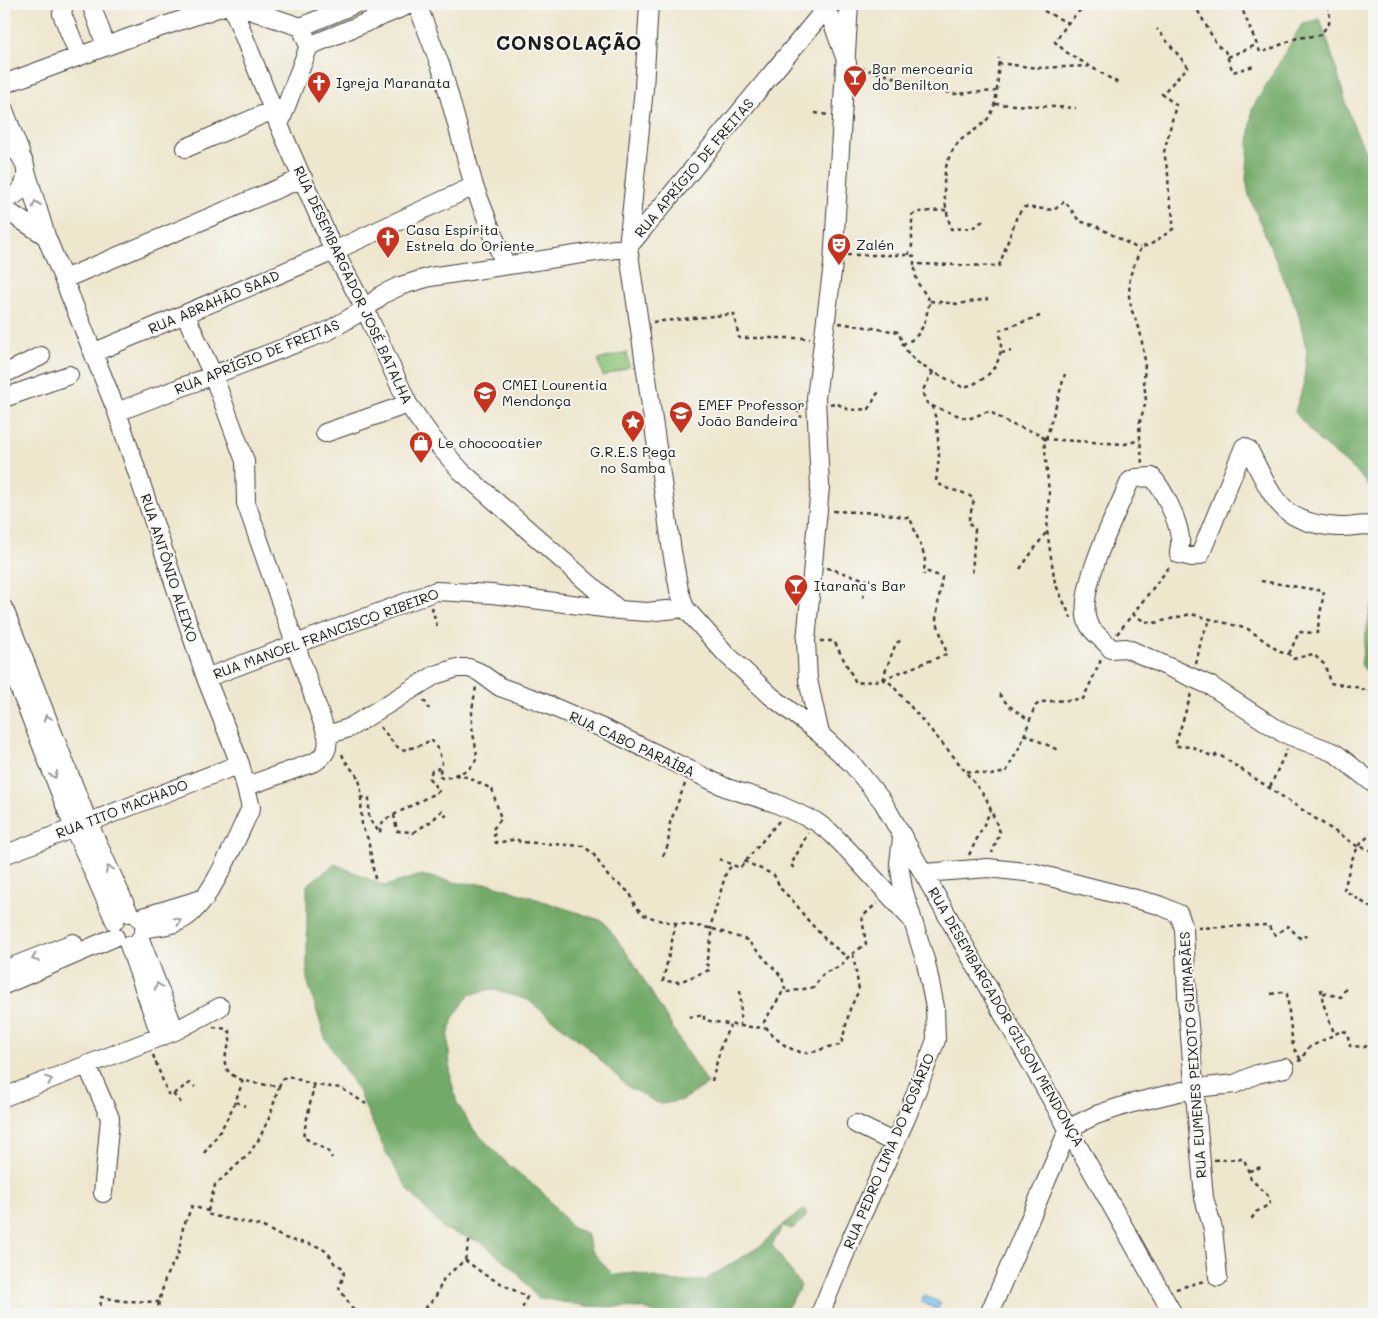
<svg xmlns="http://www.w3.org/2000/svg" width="1378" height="1318" font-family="Mali,sans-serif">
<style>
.green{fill:#8dc578;stroke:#54704a}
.forest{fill:#72aa68;stroke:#476342}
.water{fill:#74c0ee;stroke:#486e85}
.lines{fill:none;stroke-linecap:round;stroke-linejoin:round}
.minor-casing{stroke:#3c3a37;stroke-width:20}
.path{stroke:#3c3a37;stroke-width:2.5;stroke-dasharray:4 4;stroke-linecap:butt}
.minor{stroke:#fff;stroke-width:18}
.oneway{stroke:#999}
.labels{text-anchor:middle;stroke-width:4;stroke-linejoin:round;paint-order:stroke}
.poi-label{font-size:14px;fill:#1c1c1c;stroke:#f6f6f2;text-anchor:start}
.street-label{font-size:14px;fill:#1c1c1c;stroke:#f6f6f2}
.district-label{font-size:19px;font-weight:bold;letter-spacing:1px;fill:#1c1c1c;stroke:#f6f6f2}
</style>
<rect width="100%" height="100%" fill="#f6f6f2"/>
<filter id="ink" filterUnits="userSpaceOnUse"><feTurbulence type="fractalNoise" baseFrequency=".02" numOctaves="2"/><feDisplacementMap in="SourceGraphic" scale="10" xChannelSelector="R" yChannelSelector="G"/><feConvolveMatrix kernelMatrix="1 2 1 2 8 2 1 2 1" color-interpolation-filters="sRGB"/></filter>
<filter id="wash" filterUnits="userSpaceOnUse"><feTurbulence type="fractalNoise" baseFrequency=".0096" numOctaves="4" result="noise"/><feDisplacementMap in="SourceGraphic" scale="20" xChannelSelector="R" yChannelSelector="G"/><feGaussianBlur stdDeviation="1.12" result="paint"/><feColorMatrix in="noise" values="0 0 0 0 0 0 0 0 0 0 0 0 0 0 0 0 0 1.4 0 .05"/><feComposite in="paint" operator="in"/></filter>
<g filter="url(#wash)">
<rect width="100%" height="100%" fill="#eee6cd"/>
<!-- green -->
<path class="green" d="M627,352l2,15 -26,9 -5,-16z"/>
<!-- forest -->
<path class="forest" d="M1320,19c12,32 20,65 30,97 7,20 18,38 24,58v319l-17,-21 -39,-32 -23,-28 8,-26 4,-34 -9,-40 -49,-116 -3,-17 6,-70 50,-85z
M1374,601v82l-13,-19 9,-54z
M335,864l50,22 36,-11 38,8 32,1 112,37 29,39 56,94 20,30 -25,16 -20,4 -8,-2 -28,-16 -43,-42 -56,-44 -37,-11 -22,6 -16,23 -5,19 3,43 6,23 17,27 36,36 33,27 29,35 14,5 5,17 22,25 23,-2 40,9 29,-2 55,-34 21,-20 24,-17 2,7 -15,13 -9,-3 -11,19 29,41 -17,27 -127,1 -15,-6 -55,-2 -49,-8 -25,-30 -32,-26 -37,-13 -35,-38 -23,-38 -28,-62 -33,-53 -18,-59v-94z"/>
<!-- water -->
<path class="water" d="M924,1295l17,8 -4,7 -16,-9z"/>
</g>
<g filter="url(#ink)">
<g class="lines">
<!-- minor casing -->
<g class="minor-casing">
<path id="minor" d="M64,4l-2,10 17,42
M91,4l15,42
M231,4l48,121 55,126 31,58 43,95 24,34 29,33 158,139
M231,4l70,23 8,19 -30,79
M417,4l25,66 32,116 31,79
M649,4l-5,84 -16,159 44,304 7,39 6,18 41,46 45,42 49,38 33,31 30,37 290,512
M301,27l54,-23
M309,46l102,-42
M4,84l130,-48 96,-32
M4,110l16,42
M4,142c27,13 32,48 0,58
M186,148l87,-38
M26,171l20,65 71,176 89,266 34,86 11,44c-15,31 -39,92 -66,110 -12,8 -28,8 -41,11
M4,209l42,27
M64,279l239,-101
M185,314l28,61 32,86 1,42 81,232c2,14 -1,19 -12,27l-68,24
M95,352l239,-101 140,-65
M4,374l37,-18
M4,398l65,-23
M117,412l211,-81 37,-22 18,-15 17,-8 30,-9 198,-30 190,-229 6,-4 7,4 16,45
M325,433l83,-29
M1374,526c-12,-3 -23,2 -35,1 -60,-4 -65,-28 -90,-77l-5,-3 -44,108 -8,2 -13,-3c0,-5 2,-11 1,-16 -2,-18 -16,-48 -28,-61l-16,1 -6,3c-14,33 -49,100 -44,135 2,16 17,21 25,33l15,-1 85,38 72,47 52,20 39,31
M4,609l84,213 41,91
M4,649l70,179 41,93
M206,678l230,-87 56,3 127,16 28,2 38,-4
M820,734l-12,-54 -2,-39 14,-154 -4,-89 17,-134 16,-260
M327,735l22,-7 86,-53 22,-7h12l10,4 21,15 37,13 72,31 118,57 48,15 40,18 15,11 18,18 65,71
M4,855l236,-91
M924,873l64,-5 47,5 124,32 20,9 5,15 4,85 16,184 9,31 5,48
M139,918l66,-20
M140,939l35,92
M129,945l32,92
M4,970l69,-27
M4,985l111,-48
M87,1065l23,53 -7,75
M4,1097l171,-66 45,-24
M856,1124l39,19
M820,1314l31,-75 56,-123 29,-76 -1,-33 -9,-44 -23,-74 -4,-26 3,-25
M989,1314l80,-186 27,-13 33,-11 66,-16 40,-4 22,-10 28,-6"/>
</g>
<!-- path -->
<path class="path" d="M1086,4l-18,19 -13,19 11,10 52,31
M1194,4l23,41 8,6 8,21 21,-6
M1240,4l20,48h3l34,-14 23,-3 9,-11 1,-13 -3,-7
M1044,11l24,12
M1228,57l28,-12
M998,63l39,5 52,-2
M861,68l92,26 43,-3
M995,104l81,4
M815,113l13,2
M983,221l-11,7 -21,1c-8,-29 -14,-67 11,-90 9,-7 24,-15 29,-25 8,-17 6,-38 8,-56
M847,255h61l6,1v8l85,2 18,-50 7,-9 30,3 11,-9 14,20 17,5 39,21h5
M908,255l4,-9v-31l6,-3 28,-2
M930,301l28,3 30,-5
M653,322l81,-8 5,24h71
M839,323l60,9c7,34 36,39 63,55 17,-2 34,-15 38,-33 2,-7 0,-17 0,-24l40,-14
M902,344c22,-6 23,-25 28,-43l-13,-19 -3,-18
M1001,353l10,-2
M933,372l-9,16 -1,6 4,9 5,3 5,16 2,35 -3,24c11,12 30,8 38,19l-6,23 7,6 -3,47
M799,401l-1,14 4,2
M830,404l6,-1 13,7 20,-1 8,-15 4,-3
M932,406l36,13 21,-8 21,13 30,10 4,5 5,54 -2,38 8,52 16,35
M1045,438l2,-2 18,-62
M1044,439l81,5 15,-4
M1142,463l-3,-38 7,-24 -2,-20 1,-20 -5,-31 -8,-19 -3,-15 1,-20 11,-29 9,-2 23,-16v-12l-4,-22 -1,-21 -4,-22 12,-47 -14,-11 26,-27 -31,-38
M833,511l47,2 30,5 15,39 -1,18
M827,568l40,12 -4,18
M1020,569l27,-38
M1261,581l63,10 -7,42 -18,-1 -10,22
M432,607l5,20
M1132,614l12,7 10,2 37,-9 57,15 32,23 9,2 4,5 20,-5 12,11 5,18 26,4 18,6
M1117,634l54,-69
M820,641h14l22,42 26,-3 14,-37 6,-3
M1196,664l6,-28 9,-17
M883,679l64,-25 -11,-35 6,-42 -14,-5 -3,-4
M882,680h5l5,5 62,72 32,41 14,34 -8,21
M999,694l9,11 21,15
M1191,694l-16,52 18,1 20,10 5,-3 139,92 17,5
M424,700l5,9
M380,727l16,19 7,4c10,-3 21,-4 28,-11l8,12 3,12 -3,13 3,2c7,0 10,-2 15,-4 32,-10 15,-28 15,-51 -1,-12 2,-24 4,-36
M1024,734l34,16
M342,754c7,19 20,16 19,43l8,1v21l11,14 1,-9 5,-5 53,-28 -10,-13 3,-7 7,-3
M967,771l24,4 15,-3 15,-28 14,-38 6,-4 42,-3 18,-39
M455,775l12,2 25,12 9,30 -8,10 3,14 21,-4 3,3 64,4 10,9 14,21 22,17 5,13 9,9 18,6 48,7
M1270,787l17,-38
M361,797l1,30 6,12 7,40
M394,815l3,16 17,1 -5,5
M414,832l19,-12 9,-10 6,9
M1374,832c-23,16 -23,32 -30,58l28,18 2,-2
M969,855l22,-45
M663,856l5,-11 2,-22 15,-39
M719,859l21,9 39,-47
M744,861l30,14 7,14 15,15 9,13 21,23 22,18
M794,868l-3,-3 17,-32
M676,923l-13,58 16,1 30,-12 1,-3 -4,-3 7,-35 -3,-1 16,-55 6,-8
M1198,928l70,-3 7,10 13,-9 13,13 7,-5
M713,929l34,11 35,37 4,16
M853,954l6,36 -9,19 -9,36c-12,0 -23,7 -34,8 -15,0 -39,-17 -43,-31l18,-29 32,-6 10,-14 17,-7 8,-10 17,-12 -4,-27 15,-14
M1321,989l2,14 11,30
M1323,993l18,4 6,-11
M1271,994l11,-2 5,2 6,53 8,13
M689,1017l15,-2v5l36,6 1,-29 -2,-10
M740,1026l25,2
M213,1027l14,2 3,3c2,9 -4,18 -5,27 -3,24 38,25 54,27l3,-6 6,-4 26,9 27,3 25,16
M153,1055l15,39h5l17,-11 5,4
M1298,1061l3,-1 7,-12 33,-17 6,1 3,14 15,1 9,-8
M712,1081l10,-39 8,-16
M314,1085l-11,52 25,14 4,7
M173,1094l9,10
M236,1102l9,4
M204,1153c19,-23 30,-45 39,-73
M1214,1160l30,-1 7,20 18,18 1,7 -14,8 -6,9
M1249,1171l12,-4
M208,1211l7,-26 34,-31 10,-15 11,-23 9,-30
M465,1260l20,15 42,22 -7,17
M1176,1289l28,-8
M1373,1307l1,1
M100,1314l1,-17 21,4 38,1
M156,1314l10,-38 12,-21 5,-27 9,-22 16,5 -1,3c17,5 36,7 53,12 10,3 18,10 28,13 19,6 37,3 46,24l9,5 1,7 -5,13 17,26
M419,1314l16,-16 9,-20 21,-18 5,-23"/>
<!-- minor -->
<use href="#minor" class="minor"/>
</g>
<!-- one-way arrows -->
<defs><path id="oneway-chevron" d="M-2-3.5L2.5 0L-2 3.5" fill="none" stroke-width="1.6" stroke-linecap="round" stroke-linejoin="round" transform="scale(1.25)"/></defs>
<g class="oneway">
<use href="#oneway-chevron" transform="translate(36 204) rotate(-107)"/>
<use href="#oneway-chevron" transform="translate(47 718) rotate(-111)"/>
<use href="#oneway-chevron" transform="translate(54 775) rotate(68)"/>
<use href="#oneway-chevron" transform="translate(109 869) rotate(-114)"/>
<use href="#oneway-chevron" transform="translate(178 921) rotate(-24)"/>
<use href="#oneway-chevron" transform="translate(35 958) rotate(158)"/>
<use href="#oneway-chevron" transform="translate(158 986) rotate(-111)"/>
<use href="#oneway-chevron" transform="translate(49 1080) rotate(-21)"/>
</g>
</g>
<!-- icons -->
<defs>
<g id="bar-pin" transform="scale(1.25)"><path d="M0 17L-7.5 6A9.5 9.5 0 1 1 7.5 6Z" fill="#c8321e" stroke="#f6f6f2"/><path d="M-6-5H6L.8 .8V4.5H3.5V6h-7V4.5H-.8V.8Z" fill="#fff"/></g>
<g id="church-pin" transform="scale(1.25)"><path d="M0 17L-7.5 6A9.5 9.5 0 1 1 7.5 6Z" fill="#c8321e" stroke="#f6f6f2"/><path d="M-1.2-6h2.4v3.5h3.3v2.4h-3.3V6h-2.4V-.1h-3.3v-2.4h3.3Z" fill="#fff"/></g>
<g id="theatre-pin" transform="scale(1.25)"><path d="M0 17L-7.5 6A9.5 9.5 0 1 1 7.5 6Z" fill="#c8321e" stroke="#f6f6f2"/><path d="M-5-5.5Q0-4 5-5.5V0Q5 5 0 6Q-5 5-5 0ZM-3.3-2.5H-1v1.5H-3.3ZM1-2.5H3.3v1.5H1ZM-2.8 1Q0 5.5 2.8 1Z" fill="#fff"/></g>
<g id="school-pin" transform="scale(1.25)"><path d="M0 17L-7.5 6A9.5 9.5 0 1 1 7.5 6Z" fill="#c8321e" stroke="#f6f6f2"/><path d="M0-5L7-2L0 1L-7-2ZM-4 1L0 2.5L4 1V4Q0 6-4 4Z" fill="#fff"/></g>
<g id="sight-pin" transform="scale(1.25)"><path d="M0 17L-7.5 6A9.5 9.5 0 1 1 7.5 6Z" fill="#c8321e" stroke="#f6f6f2"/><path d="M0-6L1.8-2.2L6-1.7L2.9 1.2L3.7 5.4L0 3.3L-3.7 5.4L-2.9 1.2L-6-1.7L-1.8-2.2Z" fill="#fff"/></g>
<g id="shop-pin" transform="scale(1.25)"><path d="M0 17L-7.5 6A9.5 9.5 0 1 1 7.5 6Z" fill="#c8321e" stroke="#f6f6f2"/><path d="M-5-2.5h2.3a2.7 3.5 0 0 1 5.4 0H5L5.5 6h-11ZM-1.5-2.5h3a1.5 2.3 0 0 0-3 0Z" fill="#fff"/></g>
</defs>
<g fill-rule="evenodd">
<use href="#bar-pin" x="855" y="77"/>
<use href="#church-pin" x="319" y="83"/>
<use href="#church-pin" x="388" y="238"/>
<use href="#theatre-pin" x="839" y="245"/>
<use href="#school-pin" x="485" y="393"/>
<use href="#school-pin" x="681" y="413"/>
<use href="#sight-pin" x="633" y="422"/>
<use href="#shop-pin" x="421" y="443"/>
<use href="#bar-pin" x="796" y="586"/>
</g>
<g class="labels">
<!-- poi labels -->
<g class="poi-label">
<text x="872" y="74">Bar mercearia<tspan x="872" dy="16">do Benilton</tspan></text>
<text x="336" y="88">Igreja Maranata</text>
<text x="406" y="235">Casa Espírita<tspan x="406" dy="16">Estrela do Oriente</tspan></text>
<text x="856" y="250">Zalén</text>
<text x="502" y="390">CMEI Lourentia<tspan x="502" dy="16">Mendonça</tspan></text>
<text x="698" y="410">EMEF Professor<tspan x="698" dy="16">João Bandeira</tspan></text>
<text x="438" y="448">Le chococatier</text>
<text x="633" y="457" text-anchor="middle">G.R.E.S Pega<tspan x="633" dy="16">no Samba</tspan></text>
<text x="814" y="591">Itarana's Bar</text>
</g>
<!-- street labels -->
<g class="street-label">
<text transform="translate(694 168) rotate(-50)" y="5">RUA APRÍGIO DE FREITAS</text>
<text transform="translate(353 285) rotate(65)" y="5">RUA DESEMBARGADOR JOSÉ BATALHA</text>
<text transform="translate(214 302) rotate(-23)" y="5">RUA ABRAHÃO SAAD</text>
<text transform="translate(257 357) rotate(-22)" y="5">RUA APRÍGIO DE FREITAS</text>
<text transform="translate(169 568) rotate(72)" y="5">RUA ANTÔNIO ALEIXO</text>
<text transform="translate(326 634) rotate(-20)" y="5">RUA MANOEL FRANCISCO RIBEIRO</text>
<text transform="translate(632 744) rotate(25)" y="5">RUA CABO PARAÍBA</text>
<text transform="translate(122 809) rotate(-21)" y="5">RUA TITO MACHADO</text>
<text transform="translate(1006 1017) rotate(60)" y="5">RUA DESEMBARGADOR GILSON MENDONÇA</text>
<text transform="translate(1193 1055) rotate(-94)" y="5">RUA EUMENES PEIXOTO GUIMARÃES</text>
<text transform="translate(889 1151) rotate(-67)" y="5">RUA PEDRO LIMA DO ROSÁRIO</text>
</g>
<!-- district labels -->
<g class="district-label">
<text x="569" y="50">CONSOLAÇÃO</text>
</g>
</g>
<!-- margin -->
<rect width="1378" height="1318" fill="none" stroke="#f6f6f2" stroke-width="20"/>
</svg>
